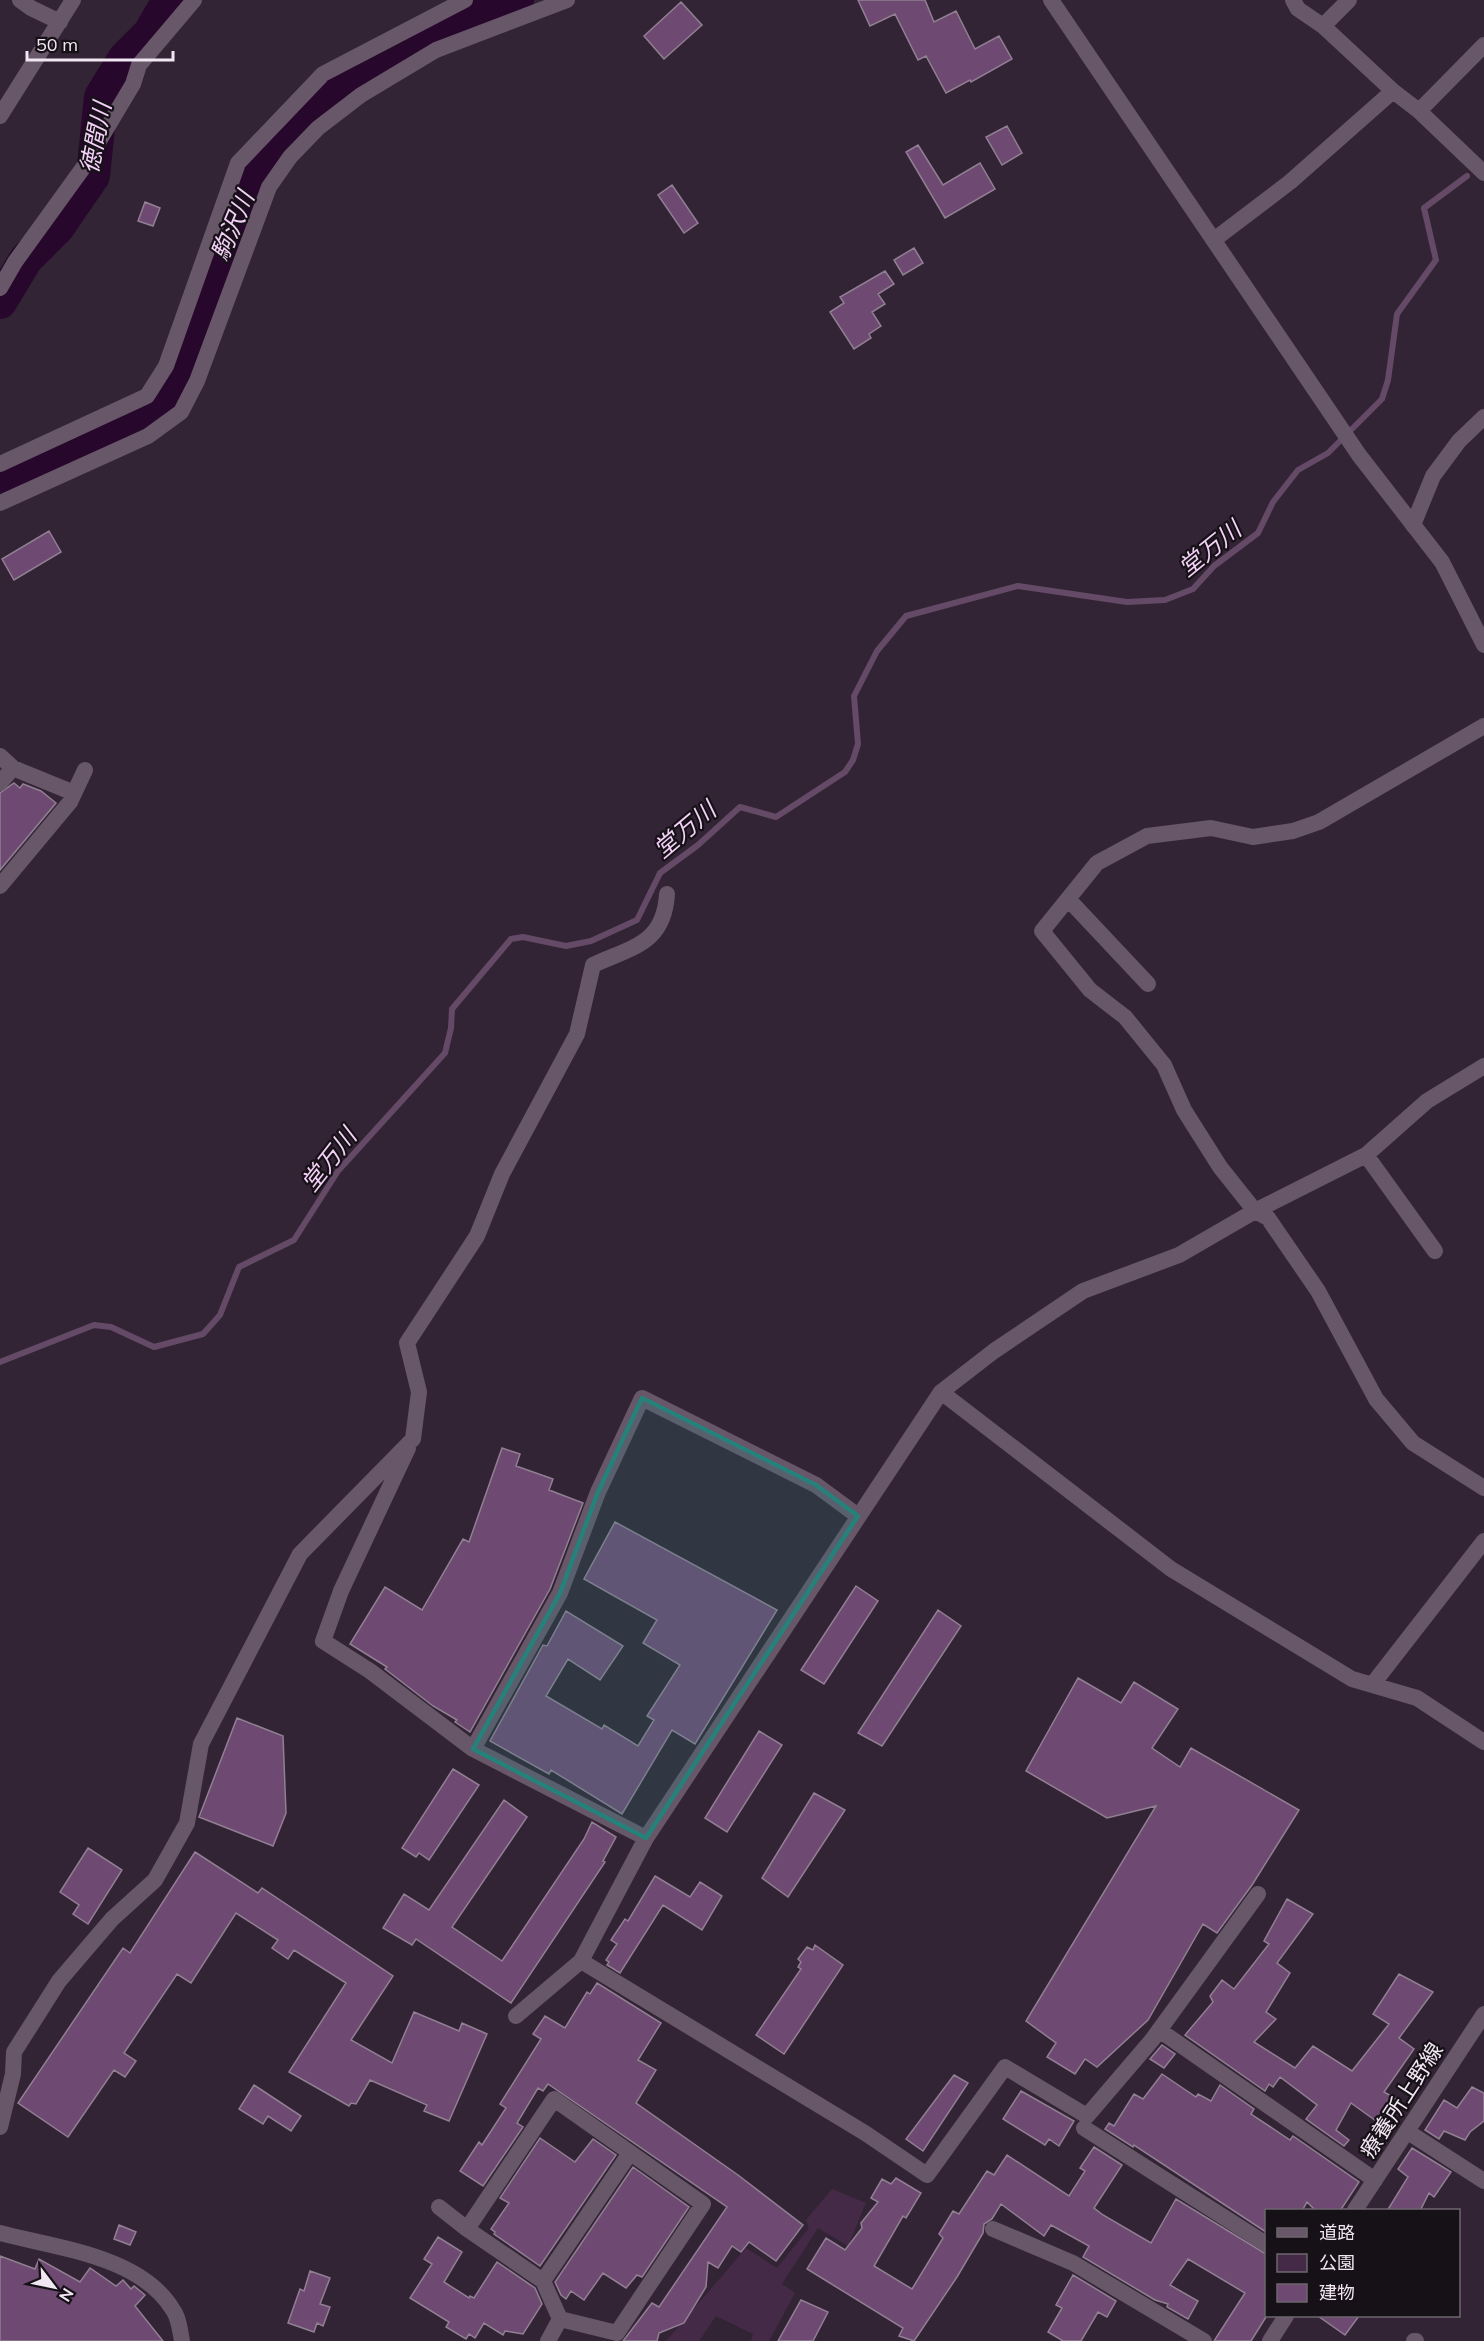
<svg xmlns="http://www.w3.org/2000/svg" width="1484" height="2341" font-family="Mulish,'Noto Sans JP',sans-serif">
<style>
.green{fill:#442a47}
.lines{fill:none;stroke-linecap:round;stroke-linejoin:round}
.stream{stroke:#644a67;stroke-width:6}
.river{stroke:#27072c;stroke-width:34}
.building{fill:#6e4a72;stroke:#917f93;stroke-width:1.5}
.minor{stroke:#675769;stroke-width:16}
.tertiary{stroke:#675769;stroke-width:16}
.marked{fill:#26817b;fill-opacity:0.2;stroke:#26817b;stroke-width:4.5;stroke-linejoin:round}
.labels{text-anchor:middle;stroke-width:4.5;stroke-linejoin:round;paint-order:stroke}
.street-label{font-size:22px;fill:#f1e7f2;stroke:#161017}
.water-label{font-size:24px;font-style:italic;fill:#f4d1f8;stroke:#161017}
</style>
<rect width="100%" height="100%" fill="#322434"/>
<!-- green -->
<path class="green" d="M832,2189l34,14 -18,43 -30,-18 -36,56 13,9 -26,48h-18l2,-7 -37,-18 -17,25h-33l80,-93 31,20 32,-40 -3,-8z"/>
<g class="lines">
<!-- stream -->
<path class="stream" d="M0,1362l94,-37 17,2 43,20 49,-13 17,-19 19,-48 55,-27 44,-69 107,-118 6,-25 1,-19 59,-70 12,-2 43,9 25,-5 46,-21 23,-47 38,-28 42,-38 36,10 69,-45 8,-12 5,-16 -4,-48 23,-45 29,-35 112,-30 109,16 38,-2 28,-11 21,-23 44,-33 15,-31 25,-32 30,-17 54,-54 6,-19 9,-66 39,-54 -12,-52 43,-32"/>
<!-- river -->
<path class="river" d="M0,302l26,-43 32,-32 35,-51 8,-79 24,-39 25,-25 19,-33
M0,489l75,-44 66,-22 41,-50 37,-116 43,-99 57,-53 52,-37 59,-35 87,-33"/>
</g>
<!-- building -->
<path class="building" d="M858,0h67l9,22 22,-11 19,38 24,-13 13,23 -41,23 -1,-2 -24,13 -20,-37 -8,4 -23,-46 -25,12z
M681,2l21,23 -38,34 -20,-23z
M1007,126l15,27 -20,12 -16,-28z
M918,145l25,40 37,-22 15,26 -50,29 -39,-66z
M672,185l26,38 -14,10 -26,-38z
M145,202l15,6 -7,18 -15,-5z
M914,248l9,15 -20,12 -9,-15z
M885,271l9,13 -16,10 7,10 -13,8 9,14 -12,8 2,4 -17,11 -24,-37 14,-9 -4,-6z
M49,531l12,21 -47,28 -12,-21z
M14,783l6,5 3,-4 18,7 15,12 -56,67v-77z
M502,1448l18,6 -4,12 37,13 -4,11 34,13 -33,86 -80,143 -15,-10 2,-2 -24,-14 -48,-37 2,-2 -37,-23 35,-57 37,23 41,-71 6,3z
M615,1522l162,88 -82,134 -23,-14 -50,84 -71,-44 -2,4 -59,-33 53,-96 4,1 19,-35 57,35 -23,34 -32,-21 -22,37 56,33 2,-4 34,21 16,-26 -7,-4 33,-51 -37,-22 14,-23 -73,-41z
M856,1586l22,15 -54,83 -23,-14z
M938,1610l23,16 -79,120 -24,-13z
M1078,1678l43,25 13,-21 44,27 -26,39 28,19 11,-19 108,62 -47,75 -35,48 -14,-9 -55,96 -51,47 -12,-8 -10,15 -28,-17 9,-14 -30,-22 130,-215 -49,12 -81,-47z
M237,1718l46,18 3,77 -13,33 -74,-29z
M759,1731l23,14 -55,87 -22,-14z
M453,1769l26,16 -50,75 -10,-7 -3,4 -14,-9z
M814,1793l31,17 -57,87 -26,-19z
M504,1800l23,17 -75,110 50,34 82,-122 8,-17 24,15 -13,24 2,1 -94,141 -95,-64 -4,6 -29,-17 21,-34 25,16z
M88,1848l34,22 -34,54 -15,-10 6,-9 -19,-13z
M195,1852l63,41 4,-5 131,88 -42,64 41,23 22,-51 45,19 3,-8 25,11 -38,87 -25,-10 3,-6 -57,-25 -14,24 -5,-1 -2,3 -60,-34 57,-89 -52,-33 -6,9 -16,-11 6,-8 -42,-27 -45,70 -14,-9 -53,79 12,8 -11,16 -11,-7 -46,67 -50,-34 105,-155 7,5z
M655,1876l35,21 10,-15 22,14 -20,34 -39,-25 -43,68 -13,-8 2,-3 -3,-2 11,-16 -6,-4 14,-21 3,2z
M1287,1899l26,15 -36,49 13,10 -24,39 10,7 -22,23 41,26 18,-22 39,25 37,-47 -16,-10 26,-40 34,18 -34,46 15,11 -30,43 14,8 -15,26 -32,-23 -15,27 13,10 -5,6 -38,-27 11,-14 -37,-28 -7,10 -4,-3 -4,7 -80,-56 28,-33 -3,-6 12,-16 12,9 35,-45 -5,-3z
M815,1945l28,20 -59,89 -28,-19 45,-66 -3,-2 3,-5 -3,-3 9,-12 6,3z
M597,1983l64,40 -23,37 18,10 -20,33 102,72 65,50 -27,36 -27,-19 -8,10 -9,-6 -14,22 -10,-6 -2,25 -22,36 -25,10 -2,8h-34l29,-38 7,4 68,-100 -179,-123 -5,7 -5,-3 -21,35 6,4 -40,59 -23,-15 19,-29 3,3 24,-37 -6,-4 41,-65 -8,-5 12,-18 20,12 22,-36 3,2z
M1162,2045l13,9 -11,14 -14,-9z
M1162,2074l34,23 2,-3 13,7 9,-16 34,24 -3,5 39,26 3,-4 66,46 -19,29h-24l-9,-9 -5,9h-36v21l-132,-87 -1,2 -28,-18 4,-6 5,3 20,-32 9,5z
M954,2075l14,8 -45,68 -17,-12z
M254,2085l47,31 -10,15 -23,-15 -5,8 -24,-15z
M1472,2087l12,6v28l-14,11 -5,8 -21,-9 -5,8 -14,-9 19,-30 13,8z
M1021,2091l53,30 -15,25 -10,-7 -4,6 -42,-26z
M540,2138l35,24 18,-23 23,16 -76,111 -46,-32 1,-2 -4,-3 18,-26 -9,-5z
M1094,2147l28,18 -28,43 9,7 48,28 25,-44 90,55v63l-15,24h-37l31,-48 -57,-34 -18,26 28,16 -10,18 -21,-12 1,-3 -13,-4 -72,-43 6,-11 -38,-21 -7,11 -43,-32 -9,15 -8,5 -1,9 -26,44 -43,64 -15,-5 4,-8 -96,-59 19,-31 19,12 17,-22 -1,-5 17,-21 -7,-4 11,-19 9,5 5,-6 25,15 -15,25 -3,-2 -29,50 38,23 31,-51 -4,-4 14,-23 6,3 28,-43 7,4 13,-20 62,41 16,-25 -5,-3z
M1412,2148l39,24 -17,25 -5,-4 -9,18h-33l21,-34 -10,-8z
M633,2167l56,40 -47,70 -5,-2 -11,13 -23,-15 -19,27 -13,-9 -5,8 -5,-4 -6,-13z
M119,2225l17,7 -6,13 -16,-6z
M438,2237l24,15 -18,30 25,16 1,-2 4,2 23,-36 38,26 7,16 -19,30 -18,-3 -2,4 -19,-12 -9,15 -6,-4 -3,5 -20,-12 3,-5 -39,-24 22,-34 -8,-5z
M0,2256l35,13 4,-10 41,23 10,-14 26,18 7,-6 8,9 3,-3 11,9 -10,11 28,35h-163z
M310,2271l20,7 -10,26 10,3 -7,19 -6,-3 -3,9 -26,-9 12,-34 4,2z
M1073,2275l43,26 -9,16 -9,-5 -17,29h-18l-15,-9 14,-24 -6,-3z
M801,2300l27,12 -15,29h-35z
M1318,2316h41l-14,19z"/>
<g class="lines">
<!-- minor -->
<path class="minor" d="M20,0l11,8 29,14
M1293,0l5,9 25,17 70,65 26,20 65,62
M1323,26l26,-26
M1419,111l65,-66
M0,116l73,-116
M1215,239l75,-57 103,-91
M0,288l15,-26 68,-94 50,-84 6,-19 55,-65
M0,464l147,-68 19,-30 72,-203 85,-89 142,-74
M0,503l148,-67 33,-24 16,-31 72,-194 21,-30 28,-29 43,-33 75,-45 131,-50
M1413,525l20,-49 26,-35 25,-24
M1484,726l-165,96 -26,9 -40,6 -42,-9 -64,8 -50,27 -55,68 48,59 35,27 39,48 20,45 36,57 35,44 13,7 50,73 58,108 37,44 71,45
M0,756l13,12 61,25
M0,783l13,-15
M0,886l70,-84 15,-32
M1069,900l79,84
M1366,1155l69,96
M941,1392l230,177 181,110 65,19 67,44
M408,1448l-67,143 -18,50 47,30 103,78 173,89
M1372,1685l112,-144
M473,1749l87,-156 38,-101 44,-94 174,87 42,31
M581,1961l284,172 62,42 78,-108 82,49 65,-76 106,-146
M516,2016l65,-55 65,-123 295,-446 53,-41 89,-60 96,-36 76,-44 111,-56 61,-54 57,-35
M1159,2030l216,150
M554,2099l149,105 -86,129 -57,-14 -17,-38 -76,-52z
M0,2127l13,-53 1,-22 45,-71 53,-62 43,-39 32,-57 14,-79 99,-190 113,-115 6,-47 -12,-49 70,-107 25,-62 75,-140 16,-69c39,-18 71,-21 74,-71
M1084,2128l182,116
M1408,2132l76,49
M439,2207l28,22
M993,2229l80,34 131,78
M543,2281l87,-128
M548,2341l12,-22
M1414,2341h2"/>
<!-- tertiary -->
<path class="tertiary" d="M1051,0l308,455 83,107 42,83
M1355,2210l129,-196
M0,2233c56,15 141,23 173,77 6,8 7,21 9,31
M1270,2341l16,-25"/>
</g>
<!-- marked area -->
<path class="marked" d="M642,1398l174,87 42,31 -212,322 -173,-89 87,-156 38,-101z"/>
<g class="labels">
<!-- street labels -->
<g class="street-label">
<text transform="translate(1401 2100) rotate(-57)" y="8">療養所上野線</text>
</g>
<!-- water labels -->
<g class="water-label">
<text transform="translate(96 138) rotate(-79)" y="8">徳間川</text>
<text transform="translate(233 226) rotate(-67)" y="8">駒沢川</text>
<text transform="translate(1210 549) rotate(-39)" y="8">堂万川</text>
<text transform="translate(685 830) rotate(-40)" y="8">堂万川</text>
<text transform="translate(329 1160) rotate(-52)" y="8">堂万川</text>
</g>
</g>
<!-- legend -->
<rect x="1265" y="2209" width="195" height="108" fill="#161017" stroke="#6e666f" stroke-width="1.5"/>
<rect x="1277" y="2228" width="30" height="9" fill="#675769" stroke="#6e666f" stroke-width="1.5"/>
<text x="1319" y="2239" font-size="18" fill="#f1e7f2">道路</text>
<rect x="1277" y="2254" width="30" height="18" fill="#442a47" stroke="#6e666f" stroke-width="1.5"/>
<text x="1319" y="2269" font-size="18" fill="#f1e7f2">公園</text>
<rect x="1277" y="2284" width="30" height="18" fill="#6e4a72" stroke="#6e666f" stroke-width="1.5"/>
<text x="1319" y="2299" font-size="18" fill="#f1e7f2">建物</text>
<!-- north arrow -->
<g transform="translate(54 2287) rotate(122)" stroke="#161017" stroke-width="4.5" paint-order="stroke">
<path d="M0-4.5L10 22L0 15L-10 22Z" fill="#f1e7f2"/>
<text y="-9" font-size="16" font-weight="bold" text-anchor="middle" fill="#f1e7f2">N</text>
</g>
<!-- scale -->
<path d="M27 51v9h146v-9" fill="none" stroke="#f1e7f2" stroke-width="3"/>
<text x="36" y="51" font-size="18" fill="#f1e7f2" stroke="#161017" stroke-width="4.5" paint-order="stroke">50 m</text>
</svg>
